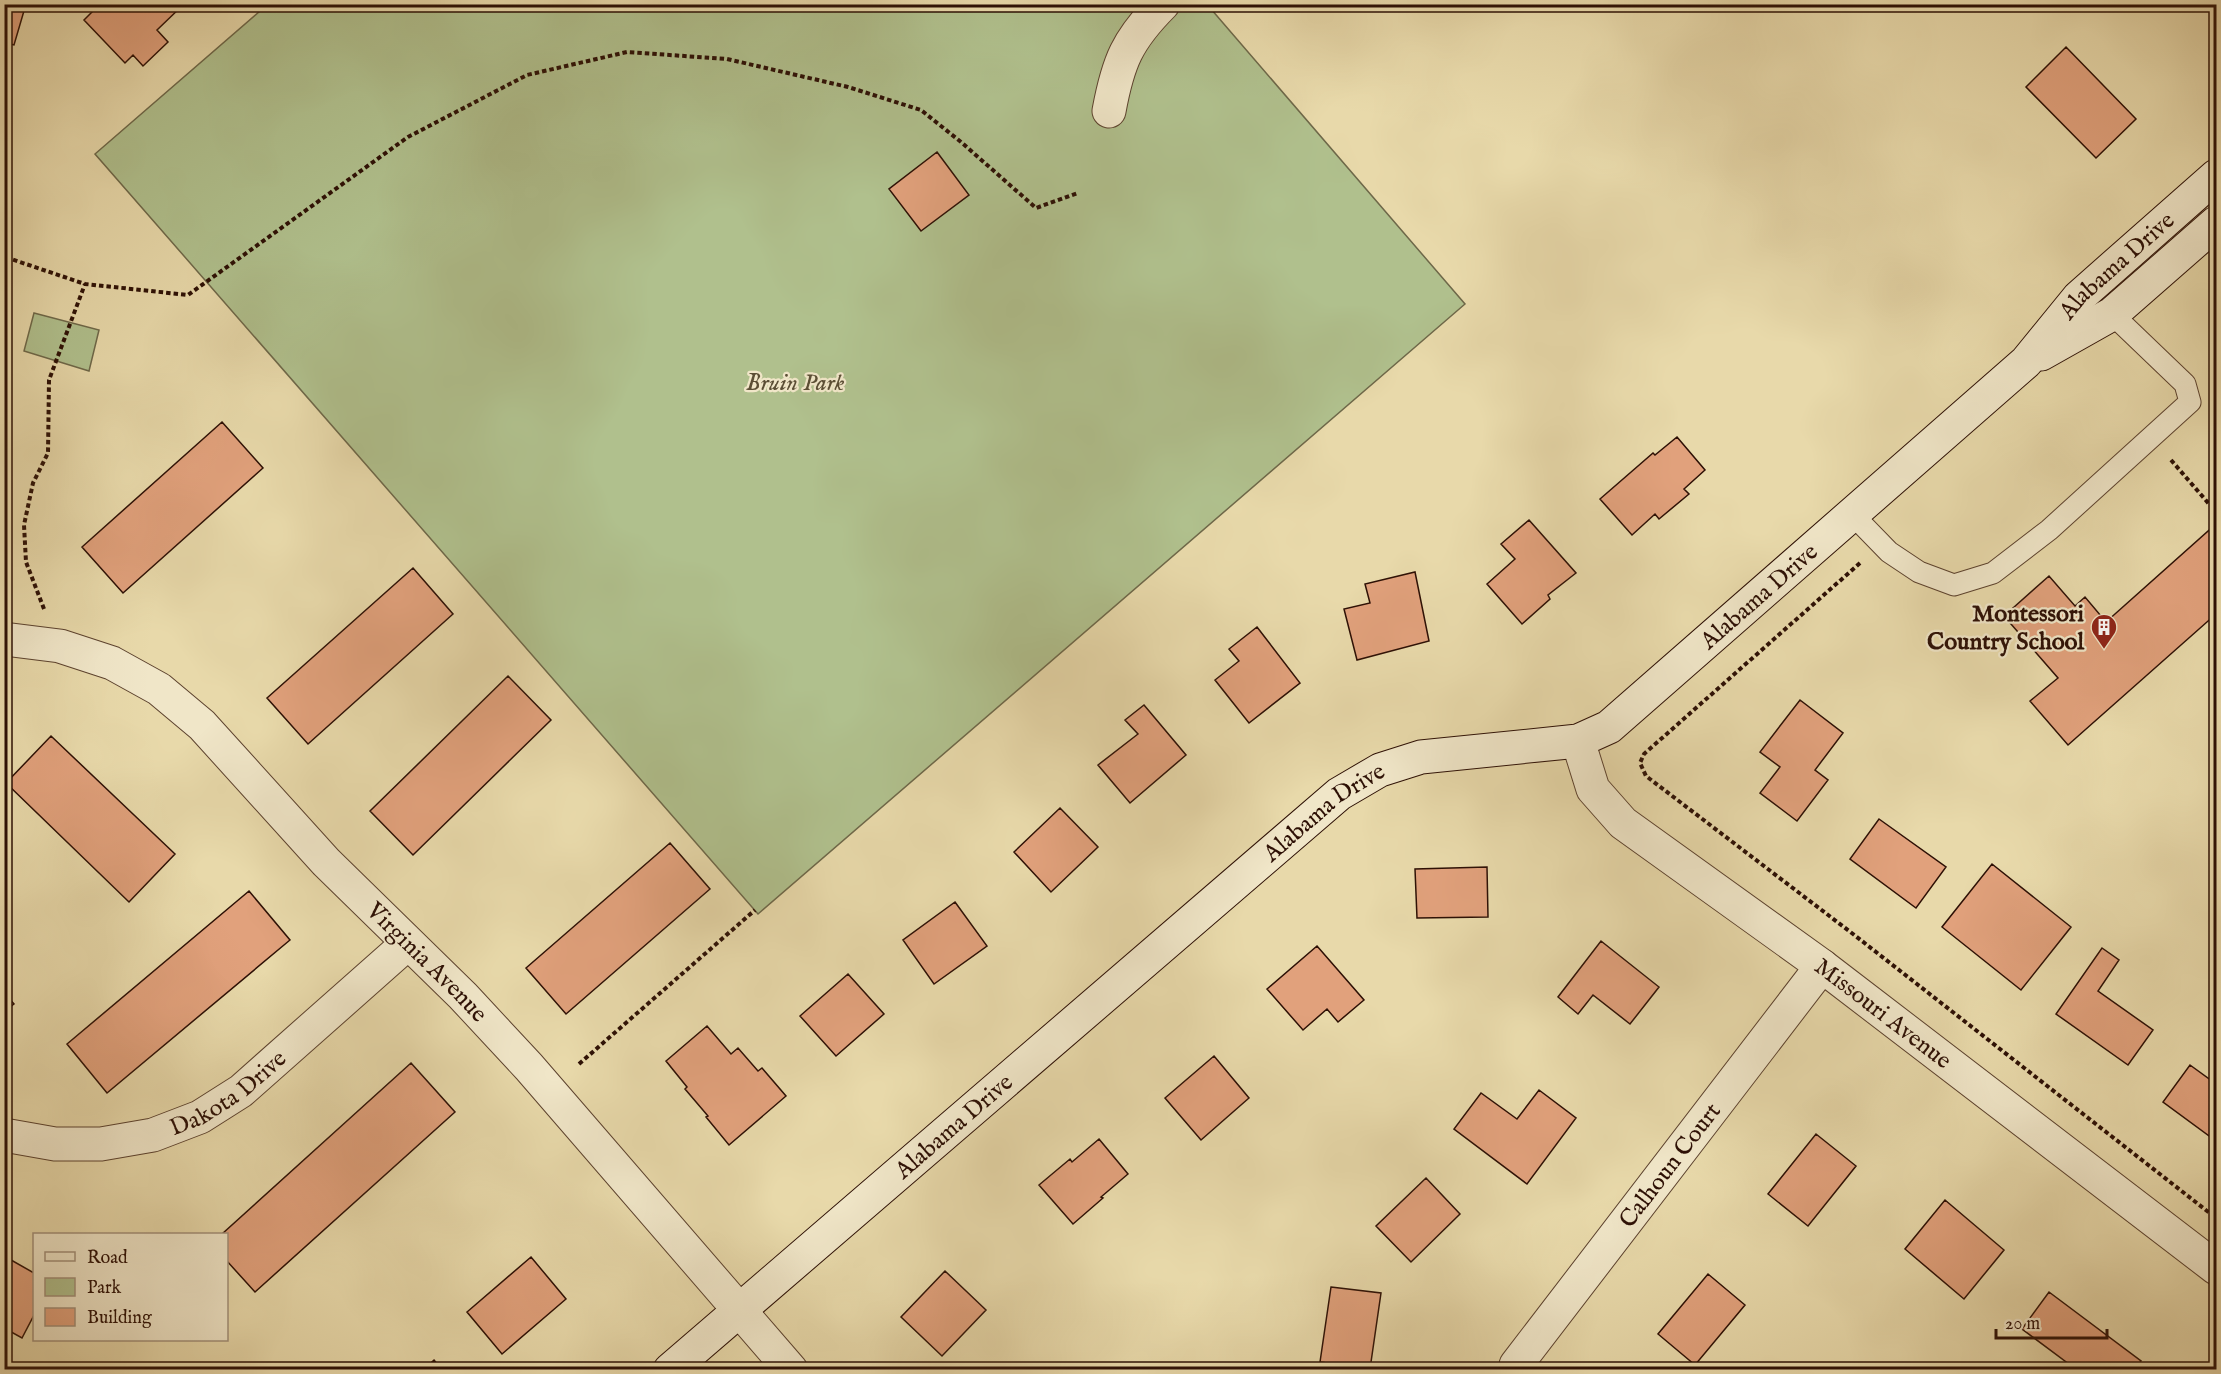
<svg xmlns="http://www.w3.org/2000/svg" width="2221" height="1374" font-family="'IM FELL English',serif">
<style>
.green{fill:#b0c08d;stroke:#6e6849;stroke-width:1.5}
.building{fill:#e1a17c;stroke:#2d1005;stroke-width:1.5}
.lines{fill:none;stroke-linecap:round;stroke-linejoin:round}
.lane-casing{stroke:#5c422e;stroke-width:23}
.street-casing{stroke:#5c422e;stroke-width:35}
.secondary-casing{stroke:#2d1005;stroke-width:35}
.path{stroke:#2d1005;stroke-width:4;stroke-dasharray:4.5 3;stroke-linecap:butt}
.lane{stroke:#f0e6c8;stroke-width:21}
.street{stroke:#f0e6c8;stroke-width:33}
.secondary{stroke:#f0e6c8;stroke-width:33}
.labels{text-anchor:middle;stroke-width:4.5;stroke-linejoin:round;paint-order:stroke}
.street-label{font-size:24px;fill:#2d1005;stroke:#f0e6c8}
.park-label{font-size:24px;font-style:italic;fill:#5b4e35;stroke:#f0e6c8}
.poi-label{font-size:24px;font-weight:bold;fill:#2d1005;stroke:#f0e6c8;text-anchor:end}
</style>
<rect width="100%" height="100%" fill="#e8d9aa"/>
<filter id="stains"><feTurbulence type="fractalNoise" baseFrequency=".00333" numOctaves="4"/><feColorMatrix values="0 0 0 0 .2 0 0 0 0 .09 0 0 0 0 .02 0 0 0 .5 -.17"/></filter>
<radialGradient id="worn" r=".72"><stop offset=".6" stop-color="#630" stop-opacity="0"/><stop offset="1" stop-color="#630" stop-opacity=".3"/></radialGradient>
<!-- green -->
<path class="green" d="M267,5h948l-4,4 254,295 -707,610 -663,-760z
M34,313l65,17 -10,41 -65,-20z"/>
<!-- building -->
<path class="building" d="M4,4h22l-12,41 -10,-2z
M100,4h84l-27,26 11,12 -25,24 -10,-11 -8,8 -41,-43z
M2066,47l70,72 -40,39 -70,-71z
M937,152l32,43 -48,36 -32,-42z
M222,422l41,46 -140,125 -41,-46z
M1677,437l28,33 -21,19 5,5 -30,25 -4,-5 -23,21 -32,-36 53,-46 2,2z
M1529,520l47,53 -28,22 2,4 -28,25 -35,-40 28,-25 -14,-15z
M2216,524v90l-148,131 -38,-44 28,-23 -54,-62 45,-40 26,30 10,-9 21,25z
M413,568l40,46 -145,130 -41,-46z
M1415,572l14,69 -72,19 -13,-51 26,-6 -5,-19z
M1257,627l43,56 -51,40 -34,-43 24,-19 -10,-12z
M508,676l43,44 -138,135 -43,-44z
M1800,700l43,33 -28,37 13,10 -31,41 -37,-28 20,-26 -20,-15z
M1144,705l42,50 -56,48 -32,-38 40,-31 -13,-14z
M51,736l124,118 -46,48 -123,-119z
M1060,808l38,39 -47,45 -37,-40z
M1879,819l67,48 -30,41 -66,-49z
M670,843l40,46 -144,125 -40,-46z
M1992,864l79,63 -50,63 -79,-63z
M1487,867l1,50 -71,1 -2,-49z
M249,891l41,49 -183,153 -40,-49z
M955,902l32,44 -53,38 -31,-44z
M1601,941l58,46 -29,37 -37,-29 -15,19 -20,-17z
M1317,946l47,54 -26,22 -11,-13 -24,21 -36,-41z
M2102,948l17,12 -21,31 55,39 -25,35 -72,-51z
M848,974l36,40 -48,42 -36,-40z
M4,993l10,11 -10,8z
M707,1026l24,28 7,-6 20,23 4,-3 24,28 -57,49 -23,-28 2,-1 -23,-27 2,-2 -21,-26z
M1214,1056l35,42 -48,42 -36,-42z
M411,1063l44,49 -200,180 -29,-32v-26h-4z
M2190,1065l26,19v57l-53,-39z
M1539,1090l37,28 -49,66 -73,-55 27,-36 36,26z
M1816,1134l40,32 -48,60 -40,-32z
M1099,1139l29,35 -27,23 2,1 -30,26 -34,-39 31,-26 2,3z
M1426,1178l34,36 -49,48 -35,-36z
M1945,1200l59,50 -40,49 -59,-50z
M4,1256l30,17v42l-12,23 -18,-10z
M531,1257l35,42 -64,55 -35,-42z
M945,1271l41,39 -44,46 -41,-39z
M1708,1274l37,31 -50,60 -37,-31z
M1331,1287l50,6 -11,76 -50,-7z
M2049,1292l92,69 -7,9h-57l-55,-41z
M434,1360l8,10h-19z
M1037,1363l6,7h-13z"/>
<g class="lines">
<!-- lane casing -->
<g class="lane-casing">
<path id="lane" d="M1852,514l37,38 30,20 35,13 39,-12 56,-43 141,-128 -5,-18 -73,-70"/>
</g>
<!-- street casing -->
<g class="street-casing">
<g id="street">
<path d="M1109,111c9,-49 18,-71 54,-107"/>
<path id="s1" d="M4,639l56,7 52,17 47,26 43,36 124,137 137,134 66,71 262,303"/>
<path id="s2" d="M1578,741l15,48 30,34 199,143 394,302"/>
<path id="s3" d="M4,1135l51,9h46l52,-9 47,-18 41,-26 167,-148"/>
<path id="s4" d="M1516,1365l306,-399"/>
</g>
</g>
<!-- secondary casing -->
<g class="secondary-casing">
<g id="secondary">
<path d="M2041,354l71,-40 104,-91"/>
<path id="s5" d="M670,1370l669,-576 41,-24 41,-13 157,-16 31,-14 417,-365 53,-65 137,-121"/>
</g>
</g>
<!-- path -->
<path class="path" d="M2211,4l5,7
M4,183l1,74 80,27 103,11 220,-158 119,-62 100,-23 100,7 121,28 73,23 40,32 75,66 42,-15
M2171,460l45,52
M1860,563l-216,191 -4,9 6,13 207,158 363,284
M44,609l-18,-47 -2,-37 9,-42 15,-30 1,-73 36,-96
M579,1064l176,-154"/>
<!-- lane -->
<use href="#lane" class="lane"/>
<!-- street -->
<use href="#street" class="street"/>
<!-- secondary -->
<use href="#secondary" class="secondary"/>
</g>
<!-- icons -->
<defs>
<g id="building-pin" transform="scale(1.35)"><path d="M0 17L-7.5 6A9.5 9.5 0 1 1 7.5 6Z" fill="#8f2418" stroke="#f0e6c8"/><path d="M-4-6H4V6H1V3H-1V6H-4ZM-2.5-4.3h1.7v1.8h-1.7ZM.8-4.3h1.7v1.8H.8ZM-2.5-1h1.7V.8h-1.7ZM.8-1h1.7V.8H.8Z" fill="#fff"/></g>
</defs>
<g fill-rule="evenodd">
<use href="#building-pin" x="2104" y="627"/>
</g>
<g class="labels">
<!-- street labels -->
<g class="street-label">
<text dy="8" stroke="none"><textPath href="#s5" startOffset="1852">Alabama Drive</textPath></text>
<text dy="8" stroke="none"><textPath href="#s5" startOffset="1364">Alabama Drive</textPath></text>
<text dy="8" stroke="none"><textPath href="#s5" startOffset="860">Alabama Drive</textPath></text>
<text dy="8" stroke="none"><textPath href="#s1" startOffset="548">Virginia Avenue</textPath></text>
<text dy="8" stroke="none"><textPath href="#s2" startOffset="418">Missouri Avenue</textPath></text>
<text dy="8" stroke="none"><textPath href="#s3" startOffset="237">Dakota Drive</textPath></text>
<text dy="8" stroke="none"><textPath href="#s5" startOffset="374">Alabama Drive</textPath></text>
<text dy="8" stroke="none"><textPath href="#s4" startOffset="252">Calhoun Court</textPath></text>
</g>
<!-- park labels -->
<g class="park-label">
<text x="795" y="390">Bruin Park</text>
</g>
<!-- poi labels -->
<g class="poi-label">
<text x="2084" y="621">Montessori<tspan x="2084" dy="28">Country School</tspan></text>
</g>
</g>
<!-- margin -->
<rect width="2221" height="1374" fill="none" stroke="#e8d9aa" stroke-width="24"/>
<rect x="6" y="6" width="2209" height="1362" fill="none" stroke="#2d1005" stroke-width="3"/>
<rect x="12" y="12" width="2197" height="1350" fill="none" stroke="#2d1005" stroke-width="1.5"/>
<!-- legend -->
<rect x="33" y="1233" width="195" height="108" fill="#f0e6c8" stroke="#a2907a" stroke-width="1.5"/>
<rect x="45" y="1252" width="30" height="9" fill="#f0e6c8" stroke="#a2907a" stroke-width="1.5"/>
<text x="87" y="1263" font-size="18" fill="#2d1005">Road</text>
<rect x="45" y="1278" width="30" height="18" fill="#b0c08d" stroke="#a2907a" stroke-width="1.5"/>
<text x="87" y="1293" font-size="18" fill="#2d1005">Park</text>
<rect x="45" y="1308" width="30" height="18" fill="#e1a17c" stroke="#a2907a" stroke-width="1.5"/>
<text x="87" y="1323" font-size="18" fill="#2d1005">Building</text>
<!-- scale -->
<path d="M1996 1329v9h111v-9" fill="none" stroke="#2d1005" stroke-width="3"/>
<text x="2005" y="1329" font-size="18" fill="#2d1005" stroke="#f0e6c8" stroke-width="4.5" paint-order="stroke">20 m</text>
<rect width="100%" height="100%" filter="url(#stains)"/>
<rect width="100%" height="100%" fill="url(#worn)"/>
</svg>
